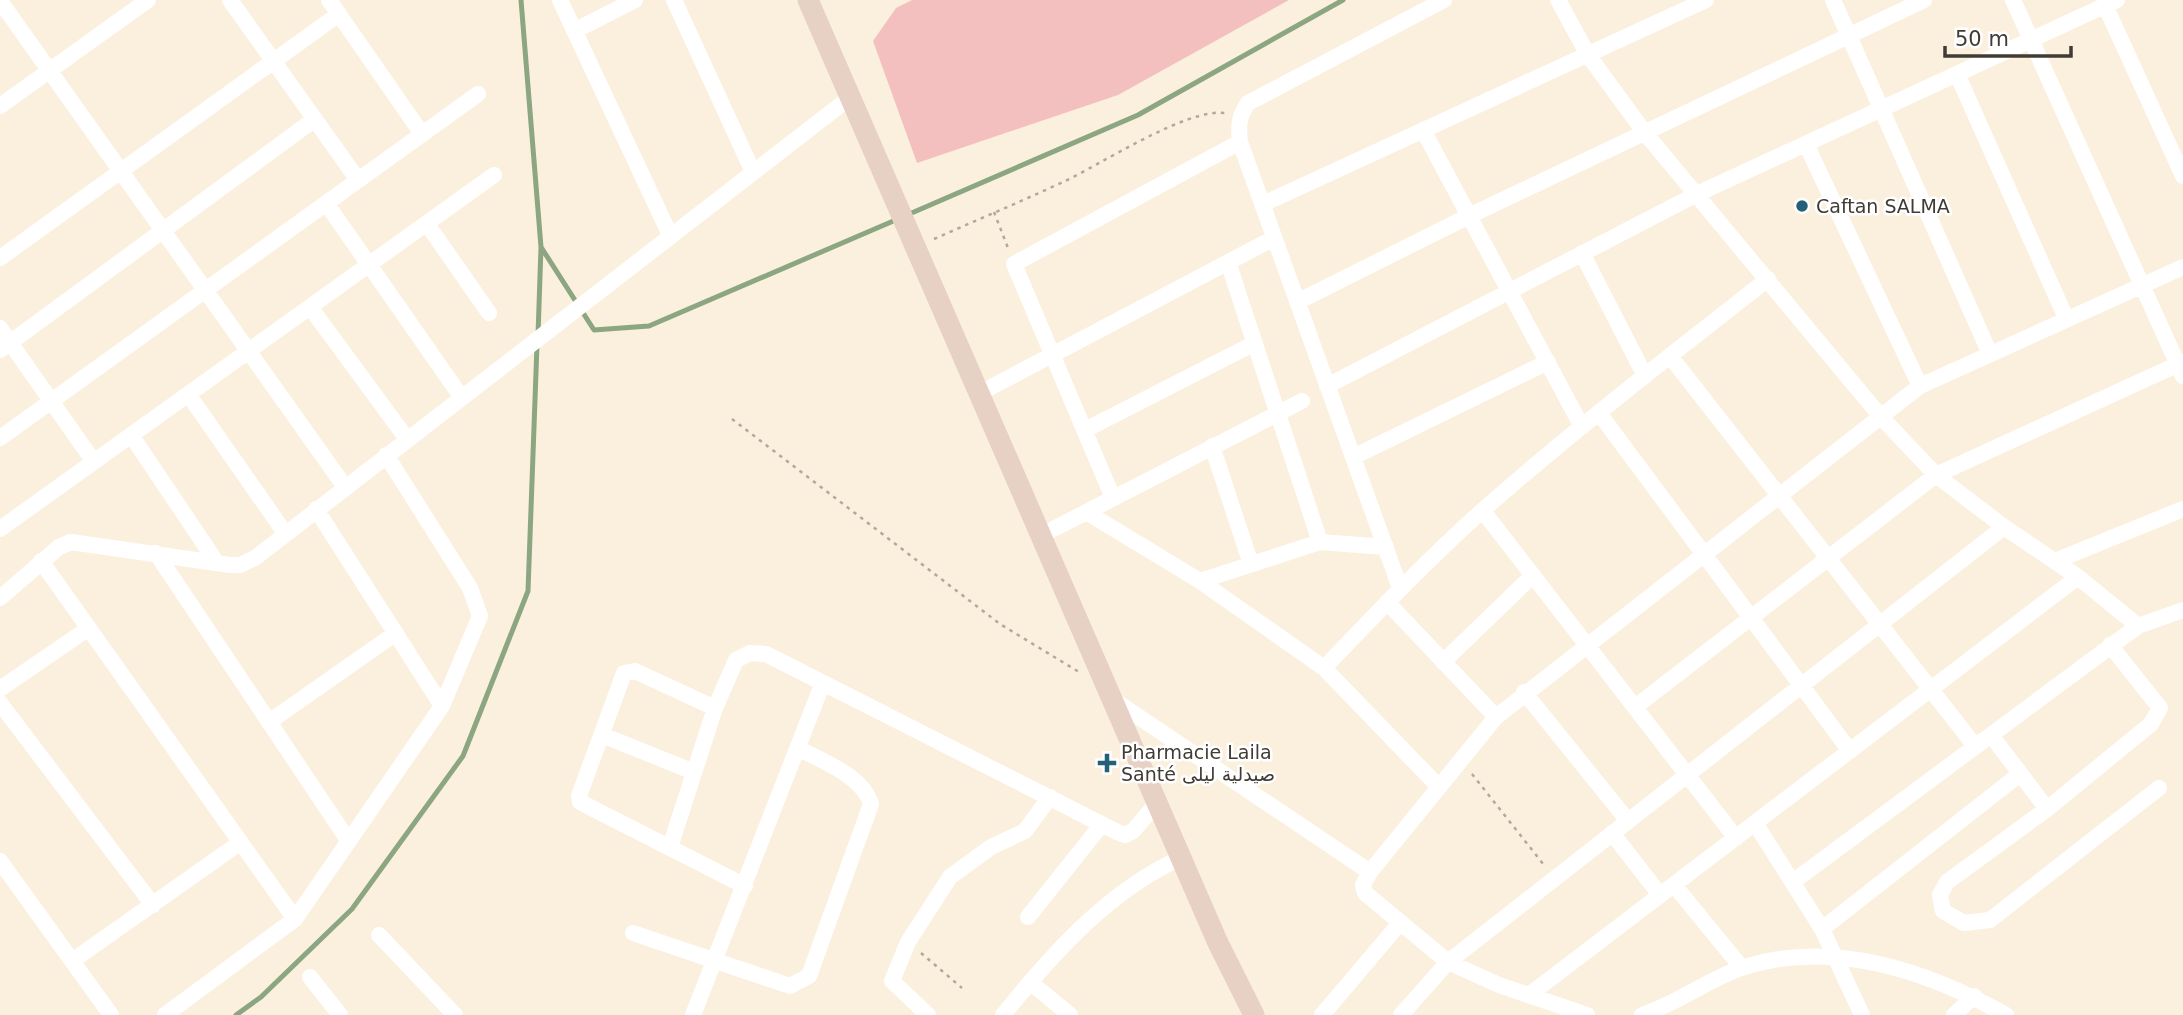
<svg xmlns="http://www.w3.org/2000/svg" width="2183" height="1015" font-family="'DejaVu Sans',Vazirmatn,sans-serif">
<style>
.green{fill:#f4bfbf}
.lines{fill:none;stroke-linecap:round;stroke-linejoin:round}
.stream{stroke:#8ca681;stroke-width:5}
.path{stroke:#b1a99b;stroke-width:2.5;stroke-dasharray:3.5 5;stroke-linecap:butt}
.street{stroke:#fff;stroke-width:16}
.secondary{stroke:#e7d0c4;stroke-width:21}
.poi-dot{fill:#256078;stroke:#fff;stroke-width:2.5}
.labels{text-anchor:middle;stroke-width:5;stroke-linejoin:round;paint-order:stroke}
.poi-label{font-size:19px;fill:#403c35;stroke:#fff;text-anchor:start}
</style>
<rect width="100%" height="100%" fill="#fbf0de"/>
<!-- green -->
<path class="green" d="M912,0h377l-171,95 -201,68 -44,-122 23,-33z"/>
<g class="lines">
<!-- stream -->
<path class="stream" d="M521,0l20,247 -3,88
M907,215l231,-100 205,-115
M541,247l53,83 55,-4 249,-107
M236,1015l25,-18 91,-88 111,-153 65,-165 9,-246"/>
<!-- path -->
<path class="path" d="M994,212l14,36
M934,239c43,-19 86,-37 129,-57 37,-17 123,-74 162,-69
M732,419l268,205 79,48
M1472,774l72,91
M921,953l41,35"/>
<!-- street -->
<path class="street" d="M230,0l128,180
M329,0l93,134
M560,0l110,235
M674,0l79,172
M1558,0l30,55 57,78 236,284 55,58 68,52 74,50 60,49 45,-16
M1833,0l157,354
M2013,0l170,376
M0,1l345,486
M2105,5l78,171
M574,31l61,-31
M1957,74l109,244
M0,106l148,-106
M1423,130l159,297
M1806,144l114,242
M326,203l136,195
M1263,204l443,-204
M427,224l62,89
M1582,253l63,123
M0,258l339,-244
M1228,262l92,280
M1297,302l172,-86 455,-216
M310,307l97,132
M0,328l94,134
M0,350l315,-231
M1670,356l305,390
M1327,386l370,-192 420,-194
M188,394l97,139
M978,394l296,-156
M1599,413l251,338
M1085,430l170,-87
M131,435l86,128
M0,438l478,-344
M1212,446l39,118
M1353,457l195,-95
M1113,498l-99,-234 226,-122
M316,509l126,197
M1483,511l253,327
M1086,512l114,69 124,87 115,119
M0,529l494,-354
M1040,536l262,-135
M156,553l192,287
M41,561l254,358
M2055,561l128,-52
M1200,581l120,-39 66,5
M1400,588l-160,-446c-2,-17 -1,-26 8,-39l196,-103
M0,598l59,-51 12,-5 159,23h10l15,-7 597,-462
M1387,602l109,115
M2110,645l50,63 -9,16 -104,85 -100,73 -7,13 3,16 21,12 26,-3 169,-132
M1443,662l90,-87
M1324,668c52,-54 103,-108 159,-158 92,-81 189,-156 285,-231
M0,689l89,-61
M1524,692l104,129
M1112,699l258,173
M0,703l153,202
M1635,707l301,-232 247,-113
M715,708l-80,-37 -11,2 -45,123 1,6 165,84
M269,722l127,-89
M602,735l92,37
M1991,735l56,74
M1755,823l67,106 40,86
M1612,833l48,62
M670,847l45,-139 21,-48 14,-7 16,1 351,178 8,3 8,-4 24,-28
M0,861l111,154
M1794,881l344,-255
M1674,885l68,83
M1028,917l74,-93
M1822,929l198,-155
M633,933l157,53 19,-10 62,-172c-9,-29 -48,-42 -73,-56
M379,935l76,80
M72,961l169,-119
M310,977l30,38
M1030,982l40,33
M1529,995l549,-418
M165,1015l130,-96 147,-213 38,-90 -10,-28 -84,-133
M693,1015l129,-330
M928,1015l-36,-34 16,-39 42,-65 41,-30 34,-16 25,-34
M1003,1015c49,-61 107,-126 180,-158
M1322,1015l78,-92
M1401,1015l47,-53 556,-435
M1587,1015l-88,-30 -51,-23 -83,-69 -2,-8 7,-13 126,-155 424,-331 263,-119
M1642,1015c36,-12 67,-36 102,-48 89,-28 184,4 262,48
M1954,1015l20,-19"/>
<!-- secondary -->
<path class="secondary" d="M808,0l410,943 36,72"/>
</g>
<!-- markers -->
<g class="poi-dot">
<circle cx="1802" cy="206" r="7"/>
<path d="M1103.5 752.5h7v7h7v7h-7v7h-7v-7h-7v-7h7z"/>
</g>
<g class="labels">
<!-- poi labels -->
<g class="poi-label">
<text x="1816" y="213">Caftan SALMA</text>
<text x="1121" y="759">Pharmacie Laila<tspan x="1121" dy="22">Santé صيدلية ليلى</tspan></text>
</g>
</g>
<!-- scale -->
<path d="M1945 46v10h126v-10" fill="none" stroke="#403c35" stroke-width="3.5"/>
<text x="1955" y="46" font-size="21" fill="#403c35" stroke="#ffffff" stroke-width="5" paint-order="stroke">50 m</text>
</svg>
